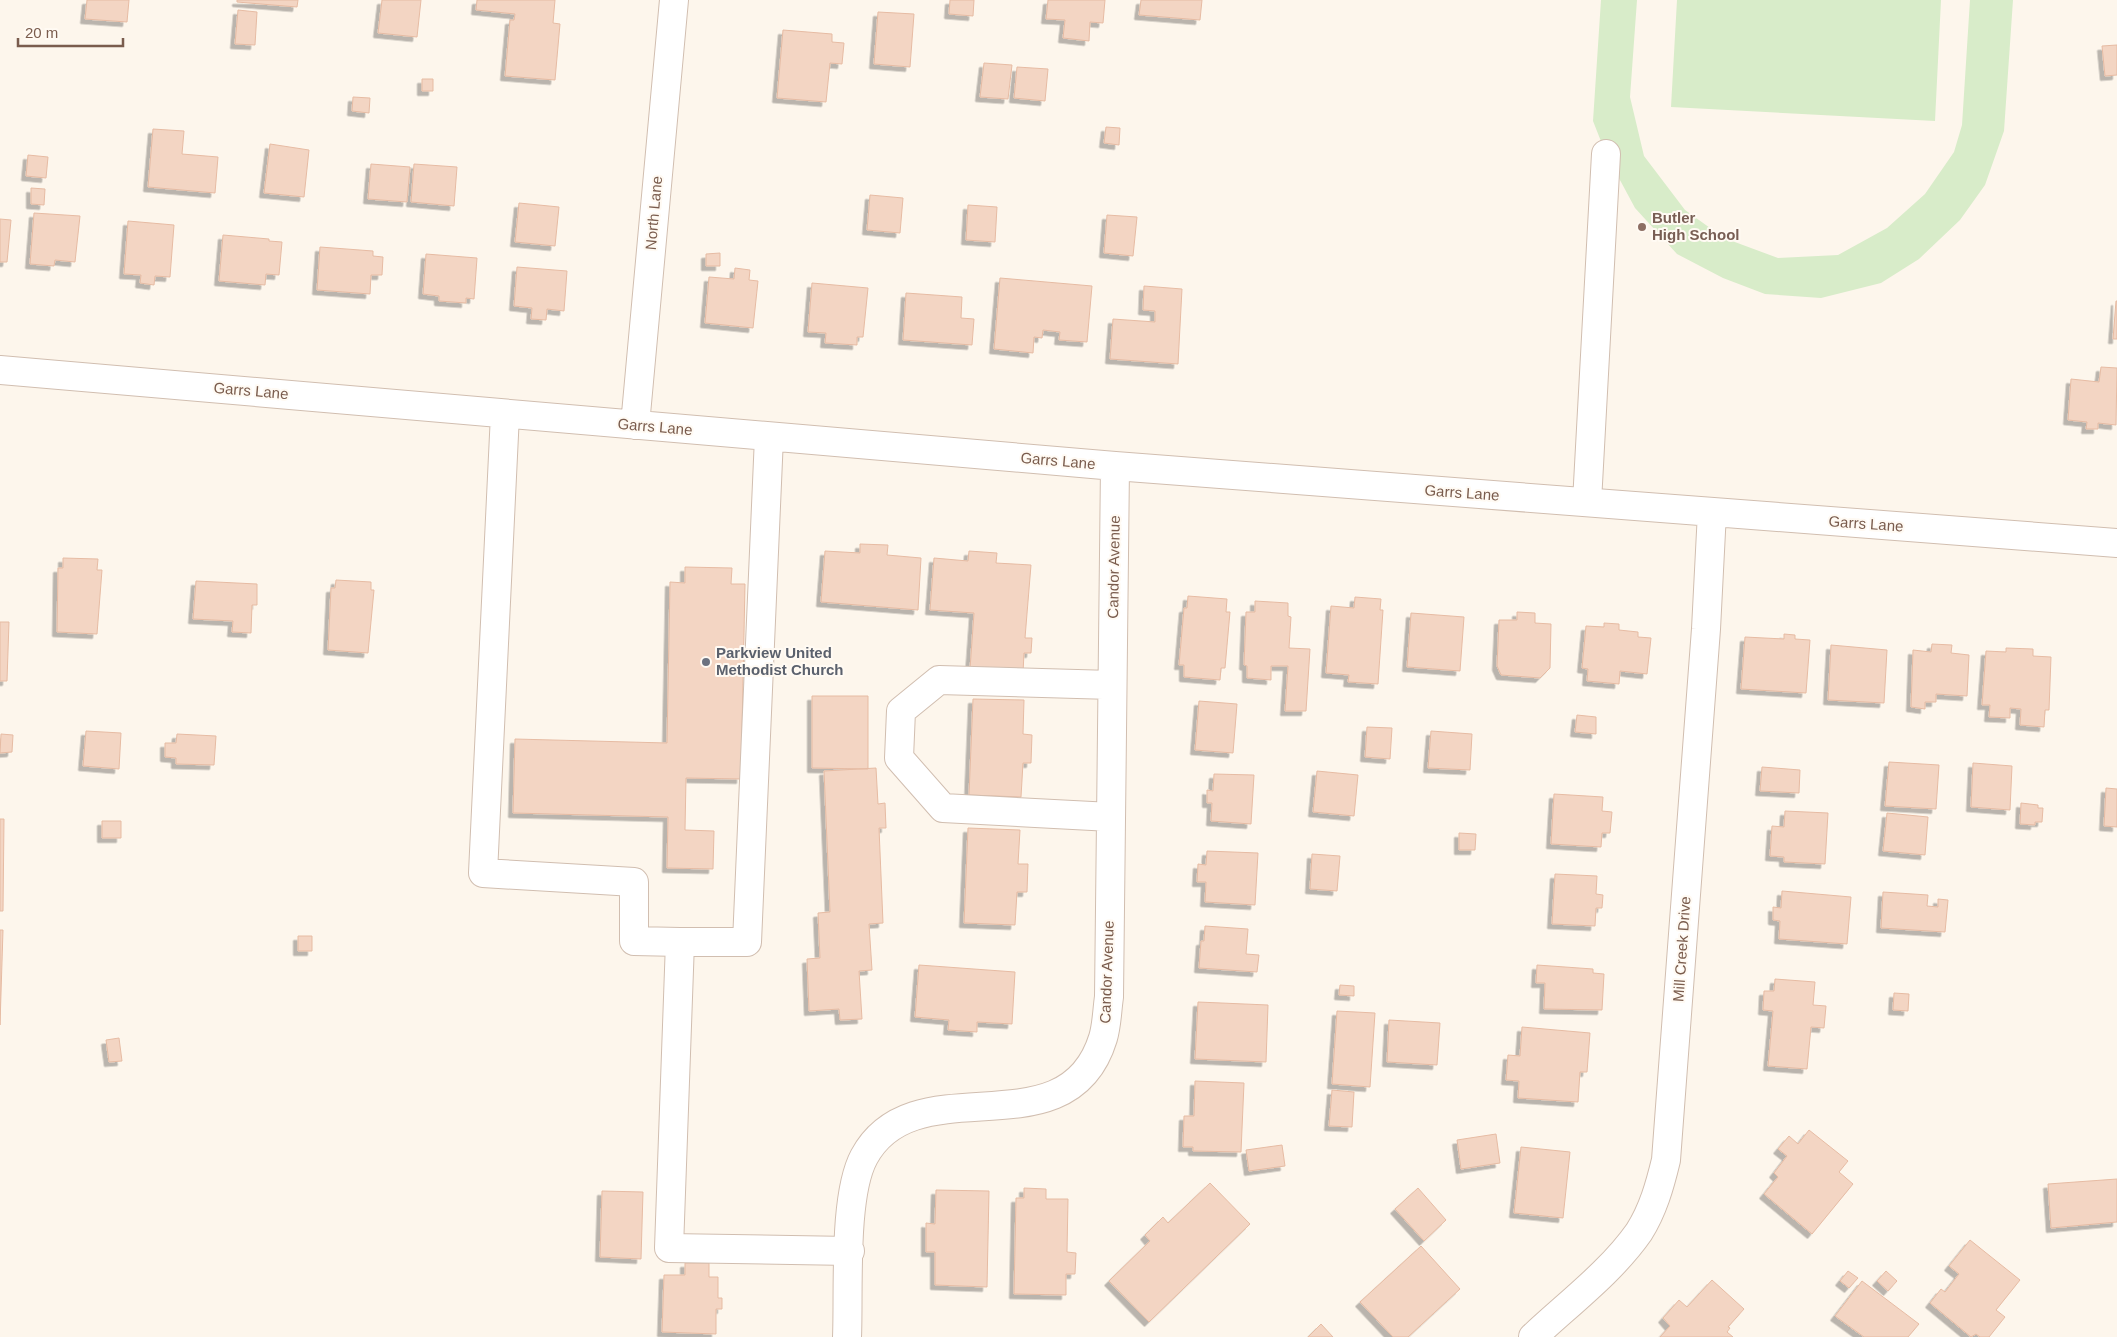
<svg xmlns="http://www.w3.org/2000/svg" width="2117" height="1337" font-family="Arial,sans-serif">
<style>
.green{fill:#d8ecc9}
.building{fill:#f3d5c3;stroke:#e6bba3;filter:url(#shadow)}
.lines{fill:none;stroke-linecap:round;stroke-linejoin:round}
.minor-casing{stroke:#d1beb0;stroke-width:30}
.minor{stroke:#fff;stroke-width:28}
.education-dot{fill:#8d6e63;stroke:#fffaf3;stroke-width:2}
.worship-dot{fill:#6b7280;stroke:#fffaf3;stroke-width:2}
.labels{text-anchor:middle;stroke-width:4;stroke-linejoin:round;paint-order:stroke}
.street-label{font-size:15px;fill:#7a5c4d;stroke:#fffaf3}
.education-label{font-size:15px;font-weight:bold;fill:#785e54;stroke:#fffaf3;text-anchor:start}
.worship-label{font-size:15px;font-weight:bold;fill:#5b616d;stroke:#fffaf3;text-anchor:start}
</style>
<defs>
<filter id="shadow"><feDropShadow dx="-4.5" dy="4.5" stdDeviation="0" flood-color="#0004"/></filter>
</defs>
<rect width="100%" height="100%" fill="#fdf6ec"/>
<!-- green -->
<path class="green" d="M1601,0h36l-7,97 14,59 41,54 39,28 54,20 60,-3 49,-27 38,-34 29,-42 8,-27 8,-125h43l-9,131 -19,54 -25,35 -41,39 -38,24 -60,15 -56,-4 -42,-16 -46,-24 -42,-46 -29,-54 -13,-33z
M1677,0h264l-6,121 -264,-14z"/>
<!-- building -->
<path class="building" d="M87,0h42l-2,22 -42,-3z
M237,0h61l-1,7 -60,-5z
M382,0h39l-4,37 -39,-4z
M477,0h78l-2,23 7,1 -5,56 -50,-4 5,-56h4l1,-6 -39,-4z
M950,0h24l-1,16 -24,-2z
M1048,0h57l-2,23 -13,-1 -1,19 -26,-3 2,-18 -19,-1z
M1141,0h61l-2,20 -61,-5z
M238,10l19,2 -2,33 -20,-1z
M878,12l36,2 -4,53 -36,-3z
M783,30l49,4v8l12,1 -2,21 -12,-1 -4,39 -49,-4z
M2117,45v30l-12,1 -3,-30z
M984,63l28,2 -4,34 -28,-2z
M1017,67l31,2 -3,32 -31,-3z
M422,79h11v12h-11z
M353,97l17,1 -1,15 -17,-2z
M1106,127l14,1 -1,17 -15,-2z
M153,129l31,2 -2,23 36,3 -3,36 -67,-6z
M270,144l39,6 -5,47 -40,-4z
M28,155l20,2 -2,21 -20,-2z
M371,164l39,3 -3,35 -39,-3z
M414,164l43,3 -3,39 -43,-4z
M31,188l14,1 -1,16 -13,-1z
M870,195l33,3 -3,35 -33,-3z
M519,203l40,4 -4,39 -40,-4z
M968,205l29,2 -2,35 -29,-2z
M34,213l46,3 -5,46 -20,-2 -1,6 -24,-2z
M1107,215l30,2 -4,39 -29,-3z
M0,219l11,1 -4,42h-7z
M128,221l46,4 -4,52 -15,-1 -1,9 -14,-2 1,-8 -17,-1z
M223,235l46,4v2l13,1 -3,33 -13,-1 -1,11 -46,-4z
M320,247l53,4v5l10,1 -1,18h-11l-1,19 -53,-4z
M720,253v13h-14v-12z
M426,254l51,4 -3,41 -8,-1v5l-27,-2v-5l-16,-2z
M517,267l50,4 -3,40 -17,-2 -1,11 -15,-1 1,-11 -18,-2z
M735,268l15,2 -1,10 9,1 -5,47 -48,-5 4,-46 25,2z
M1000,278l92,8 -5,56 -28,-2 1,-8 -17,-2 -1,8 -8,-1 -1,16 -39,-4z
M812,283l56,5 -5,49h-6v8l-32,-2 1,-10 -18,-1z
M1144,286l38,3 -4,75 -68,-5 3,-40 42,3v-11l-12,-1z
M906,293l56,4 -1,21 13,1 -2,26 -69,-5z
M2116,301h1v38h-4z
M2101,367l16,1 -1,57 -18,-2v6h-12l1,-7 -19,-2 3,-41 28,3z
M860,544l28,1 -1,10 34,3 -3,52 -97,-8 4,-51 35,2z
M969,551l28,2 -1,10 35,2 -6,73h7l-1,15h-7l-1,20 -53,-4 4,-56 -44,-3 4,-52 34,3z
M63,558l35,1 -1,11h5l-5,64 -40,-2 1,-64h5z
M685,567l47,1 -1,16h14l-4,195 -55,-1 -1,52 29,1 -1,38 -46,-1 1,-51 -155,-4 2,-74 152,4 3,-161 15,1z
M336,580l35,2v8h3l-6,63 -40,-3 3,-62h4z
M196,581l61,3v21h-5l-1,28 -19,-1 1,-11 -40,-2z
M1188,596l39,3 -1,13h4l-5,56h-4l-1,12 -36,-3v-12h-5l5,-57h3z
M1355,597l26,2 -1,11h3l-5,74 -30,-2 1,-7 -23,-2 5,-67 23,2z
M1255,601l33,2v13l3,1 -2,31 21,1 -4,62h-21l3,-45h-17v14l-24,-2v-12l-3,-1 2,-53h9z
M1517,612l18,1v10l16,1 -1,44 -10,10 -39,-3 -4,-9 2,-46h18z
M1411,613l53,4 -4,54 -53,-4z
M0,622h9l-2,59h-7z
M1604,623l15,1v6l19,2v5l13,1 -4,36 -27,-3 -1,13 -32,-3 1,-12 -6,-1 4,-42 18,1z
M1784,634l11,1v4l15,1 -4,53 -65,-4 4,-52 39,2z
M1932,644l20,1 -1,8 18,2 -2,41 -31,-2v8h-11v7l-14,-2 2,-57 18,2z
M1831,645l56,5 -3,53 -56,-3z
M2006,648l27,1v7l18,1 -2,53h-4l-1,17 -24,-2 1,-16 -11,-1v10l-21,-1 1,-12h-8l4,-54 20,1z
M812,696h56v73l-56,-1z
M973,699l51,1 -1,34 9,1 -1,28h-8l-2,34 -52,-2z
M1199,701l38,3 -4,49 -38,-3z
M1577,715l19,2v17l-21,-2z
M1367,727l25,1 -2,31 -25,-2z
M86,731l35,2 -2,36 -36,-3z
M1431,731l41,3 -2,36 -42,-2z
M1,734l12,1 -1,17 -12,1z
M177,734l39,2 -2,29 -38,-1v-6l-11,-1v-14h11z
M1889,762l50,3 -3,44 -51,-3z
M1973,763l39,3 -2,44 -39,-3z
M1762,767l38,3 -1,23 -39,-2z
M876,768l2,36 7,-1 1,25h-7l4,95 -14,1 3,46 -13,1 3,48 -22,1 -1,-11 -30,2 -2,-52 13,-1 -2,-45 12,-1 -6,-141z
M1317,771l41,4 -4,41 -41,-4z
M1214,774l40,1 -3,49 -40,-3 1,-18h-5v-13l6,1z
M2106,788l11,1v38l-13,-1z
M1554,794l49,3 -1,14 10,1 -2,21h-8l-1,14 -50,-3z
M2021,803l17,2v3h5l-1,14h-7v3l-15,-1z
M1785,811l43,2 -3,51 -41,-2v-5l-14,-1 2,-30 12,1z
M1887,813l41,4 -3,38 -42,-4z
M0,819h4l-1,92h-3z
M102,821h19v17h-19z
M968,828l52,2 -2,34h10l-1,28h-10l-2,33 -51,-2z
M1459,833l17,1 -1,16h-16z
M1207,851l51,2 -3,52 -50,-3 1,-20h-9l1,-18 8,1z
M1312,854l28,2 -3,35 -27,-2z
M1555,874l42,2 -1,18 7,1 -1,13h-6l-1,18 -43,-2z
M1782,891l69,6 -4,47 -68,-5 1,-18 -7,-1v-13l8,1z
M1883,892l45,3 -1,11 11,1v-8l10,1 -3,32 -64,-4z
M1205,926l43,3 -2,25 13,1 -2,17 -58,-4 2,-27h3z
M0,930h3l-3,95z
M298,936h14v15h-14z
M919,965l96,7 -3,52 -35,-2v10l-29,-2 1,-10 -34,-3z
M1537,965l56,4v4l11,1 -2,36 -58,-1 1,-26h-9z
M1775,979l40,3 -2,23 13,1 -2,22 -13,-1 -4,42 -39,-3 5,-55 -10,-1 1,-19h10z
M1340,985l14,1v10l-15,-1z
M1894,993l15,1 -1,17 -15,-1z
M1198,1002l70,3 -2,57 -71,-3z
M1337,1011l38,2 -5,74 -38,-3z
M1389,1020l51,3 -3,42 -50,-3z
M1522,1027l68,6 -3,39h-7l-2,30 -60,-4 1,-17 -13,-1 2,-25 12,1z
M119,1038l3,23 -13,1 -3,-22z
M1195,1081l49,2 -3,69 -48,-1v-4h-10l1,-31h10z
M1332,1090l22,2 -2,35 -23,-1z
M1809,1130l39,31 -9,11 14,12 -41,50 -48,-40 14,-17 -4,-4 13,-17 -9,-7 11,-13 9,8z
M1496,1134l4,29 -39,6 -4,-29z
M1282,1145l3,21 -36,5 -3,-21z
M1521,1147l49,5 -7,66 -49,-5z
M2117,1179v43l-66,6 -3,-44z
M1210,1183l40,41 -101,98 -40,-41 41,-40 -5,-6 18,-18 5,6z
M1024,1188l22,1v10h22l-1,53 9,1 -1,21h-9v21l-52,-1 2,-96h8z
M1418,1188l28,32 -22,21 -29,-32z
M936,1190l53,1 -2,96 -52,-2v-33h-9v-29l9,1z
M602,1191l41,1 -2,67 -41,-2z
M1970,1240l50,40 -24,30 9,7 -16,20h-9l-4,-3 -5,3 -41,-34 11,-14 4,3 14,-18 -10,-8z
M1421,1246l39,43 -52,48h-15l-33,-35z
M685,1263h24v14h9v21h4v11h-6v25l-54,-2 2,-57h21z
M1848,1271l10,7 -9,10 -9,-7z
M1886,1271l11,10 -9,10 -11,-10z
M1712,1280l32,29 -16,18 2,1 -3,4 6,5h-73l10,-11 -7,-8 16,-18 8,7z
M1862,1281l57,43 -11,13h-44l-29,-21z
M1321,1324l12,13h-25z"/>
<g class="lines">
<!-- minor casing -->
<g class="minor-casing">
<path id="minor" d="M0,370l1115,96 1002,77
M505,414l-22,459 151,9v59l46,1 -11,306 181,3
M635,425l39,-425
M1587,502l19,-348
M1111,817l-168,-9 -44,-50 2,-47 38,-31 173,5
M680,942h67l22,-505
M847,1337c2,-46 -4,-141 17,-180 51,-95 203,-1 239,-119 4,-13 4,-28 6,-41l6,-531
M1533,1337c35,-33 78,-65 106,-105 14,-22 21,-47 27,-72l40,-531 6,-117"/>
</g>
<!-- minor -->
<use href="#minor" class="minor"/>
</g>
<!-- markers -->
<circle class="education-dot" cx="1642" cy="227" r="5"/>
<circle class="worship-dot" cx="706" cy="662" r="5"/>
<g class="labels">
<!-- street labels -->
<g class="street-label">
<text transform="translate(654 213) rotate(-85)" y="5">North Lane</text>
<text transform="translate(251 391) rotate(5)" y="5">Garrs Lane</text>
<text transform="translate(655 427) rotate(5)" y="5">Garrs Lane</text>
<text transform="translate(1058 461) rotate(5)" y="5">Garrs Lane</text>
<text transform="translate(1462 493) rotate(4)" y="5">Garrs Lane</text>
<text transform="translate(1866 524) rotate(4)" y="5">Garrs Lane</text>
<text transform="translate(1114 567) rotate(-89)" y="5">Candor Avenue</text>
<text transform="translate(1682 949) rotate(-86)" y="5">Mill Creek Drive</text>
<text transform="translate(1107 972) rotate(-88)" y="5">Candor Avenue</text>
</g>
<!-- education labels -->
<g class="education-label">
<text x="1652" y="223">Butler<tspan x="1652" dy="17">High School</tspan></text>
</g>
<!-- worship labels -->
<g class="worship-label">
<text x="716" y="658">Parkview United<tspan x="716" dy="17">Methodist Church</tspan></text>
</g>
</g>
<!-- scale -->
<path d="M18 38v8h105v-8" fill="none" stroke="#7a5c4d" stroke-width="2.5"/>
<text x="25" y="38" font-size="15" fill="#7a5c4d" stroke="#fffaf3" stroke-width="4" paint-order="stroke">20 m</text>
</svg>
